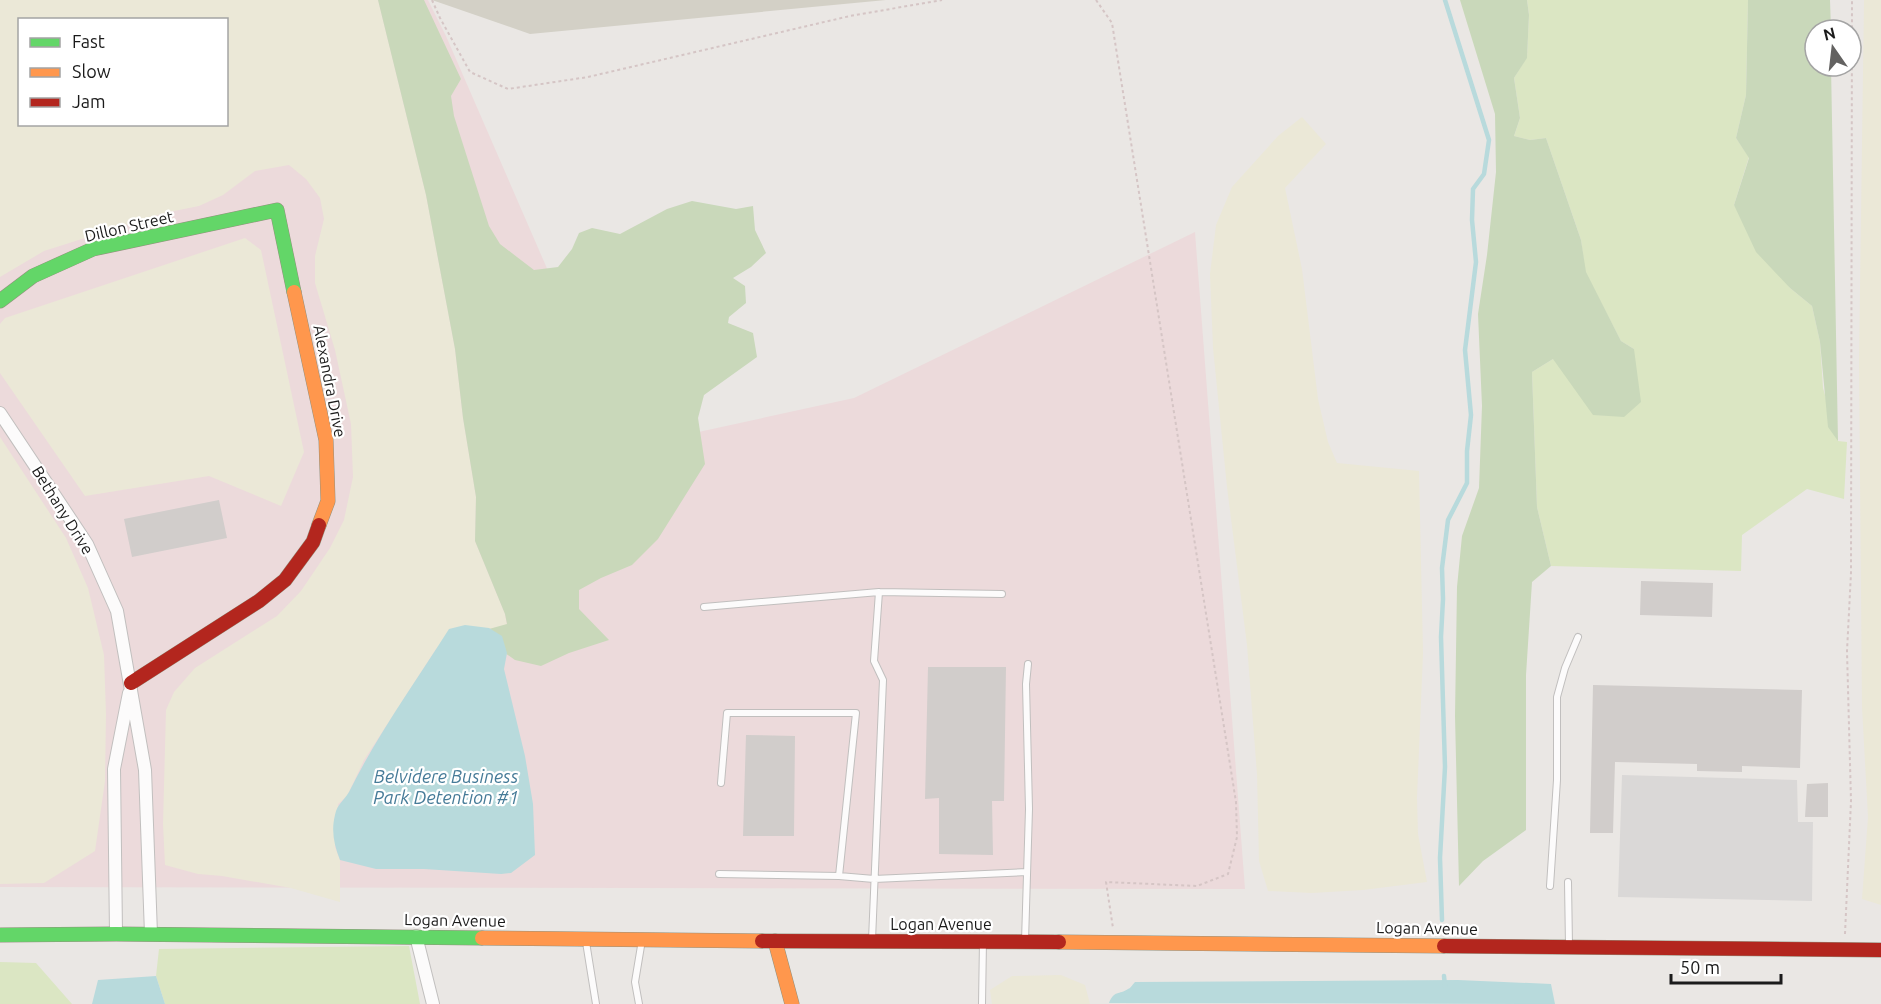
<svg xmlns="http://www.w3.org/2000/svg" width="1881" height="1004" font-family="Ubuntu,sans-serif">
<style>
.commercial{fill:#ecdadb;fill-rule:evenodd}
.construction{fill:#d3d0c6}
.farmland{fill:#ebe8d7;fill-rule:evenodd}
.grass{fill:#dbe6c3}
.forest{fill:#c9d8ba}
.parking{fill:#dad8d7}
.water{fill:#b8dadc}
.lines{fill:none;stroke-linecap:round;stroke-linejoin:round}
.stream{stroke:#b8dadc;stroke-width:4.5}
.building{fill:#d1cdcb}
.lane-casing{stroke:#c1bfbe;stroke-width:8}
.street-casing{stroke:#c1bfbe;stroke-width:14}
.fast-casing{stroke:#93917d;stroke-width:15}
.slow-casing{stroke:#93917d;stroke-width:15}
.jam-casing{stroke:#93917d;stroke-width:15}
.path{stroke:#d5c5c5;stroke-width:2;stroke-dasharray:3 3;stroke-linecap:butt}
.lane{stroke:#fcfbfb;stroke-width:6}
.street{stroke:#fcfbfb;stroke-width:12}
.fast{stroke:#63d668;stroke-width:14}
.slow{stroke:#ff974d;stroke-width:14}
.jam{stroke:#b3261e;stroke-width:14}
.labels{text-anchor:middle;stroke-width:4.5;stroke-linejoin:round;paint-order:stroke}
.street-label{font-size:16px;fill:#1b1b1b;stroke:#fff}
.water-label{font-size:18px;font-style:italic;fill:#467b98;stroke:#fff}
</style>
<rect width="100%" height="100%" fill="#eae7e4"/>
<!-- commercial -->
<path class="commercial" d="M0,0h428l18,36 179,412 229,-50 341,-166 50,657 -1245,-2zM20,20h206v104h-206z"/>
<!-- construction -->
<path class="construction" d="M432,0h454l-356,34z"/>
<!-- farmland -->
<path class="farmland" d="M0,0h378l48,195 29,154 8,69 13,79 -1,44 30,73 2,11 -18,4 -53,20 -72,111 -17,36 -9,8 -3,43 5,13v42l-49,-14 -69,-12 -24,-2 -33,-9 -2,-41 3,-114 8,-18 21,-24 82,-52 24,-25 29,-43 14,-28 9,-43 -2,-53 -16,-74 -20,-67v-27l9,-37 -4,-21 -14,-19 -17,-14 -34,6 -32,24 -24,11 -35,7 -120,38 -44,26zM20,20h206v104h-206z
M1864,0h17v905l-19,-6 6,-82 -6,-110 -3,-345z
M1302,117l24,27 -41,44 17,81 16,130 10,43 9,21 82,8 4,182 -6,145 1,36 9,48 -64,8 -51,3 -44,-2 -9,-30 -2,-87 -10,-129 -20,-158 -14,-139 -3,-74 6,-49 16,-38 46,-51z
M245,238l16,12 43,202 -23,54 -72,-30 -124,20 -85,-123v-49l5,-6z
M0,437l66,101 22,50 16,67 2,59 -1,67 -10,70 -51,32 -44,1z
M1061,975l24,10 5,19h-98l-2,-14 22,-14z"/>
<!-- grass -->
<path class="grass" d="M1527,0h221l-2,95 -10,43 13,19 -15,48 56,83 22,18 8,36 3,46 15,53 9,1 -3,57 -37,-10 -65,46 -1,36 -190,-5 -14,-59 -5,-135 21,-13 81,-10 -13,-8 -36,-69 -4,-32 -35,-102 -16,2 -16,-4 6,-18 -6,-40 13,-21 2,-42z
M409,946l11,58h-255l-9,-28 3,-27z
M0,962l36,1 36,41h-72z"/>
<!-- forest -->
<path class="forest" d="M378,0h46l37,79 -10,17 3,20 35,110 11,18 34,26 24,-3 14,-18 7,-16 13,-5 28,6 47,-25 25,-8 44,8 17,-3 2,24 11,23 -15,14 -18,11 12,8 1,17 -17,14 -1,6 25,10 4,24 -53,38 -6,23 7,46 -47,75 -26,26 -31,13 -22,12v19l30,31 -40,13 -28,13 -26,-6 -10,-7 -16,-24 18,-5 -2,-10 -30,-73 1,-44 -13,-79 -8,-69 -29,-154z
M1460,0h67l2,15 -2,43 -13,20 6,40 -6,18 16,4 16,-2 35,102 5,32 35,69 13,8 7,53 -17,15 -31,-2 -40,-56 -21,13 5,135 14,59 -19,16 -6,93v155l-43,31 -24,25 -4,-170 2,-129 5,-51 17,-48 3,-82 -4,-92 9,-59 9,-83 -1,-58z
M1748,0h82l1,30h-16v36h16l7,375 -10,-14 -8,-85 -8,-36 -22,-18 -34,-36 -22,-47 15,-47 -13,-20 10,-43z"/>
<!-- parking -->
<path class="parking" d="M1622,775l175,5 1,42h15l-1,79 -194,-4z"/>
<!-- water -->
<path class="water" d="M465,625l24,3 13,8 5,17 -3,16 21,87 8,48 2,51 -24,18 -10,1 -77,-5h-48l-36,-9c-6,-15 -9,-29 -5,-45 2,-11 9,-14 14,-23 28,-57 66,-109 100,-163z
M156,976l9,28h-73l6,-24z
M1458,980l93,4 4,20 -446,-1c5,-13 10,-8 19,-14 3,-1 4,-4 7,-7z"/>
<g class="lines">
<!-- stream -->
<path class="stream" d="M1442,920l-2,-62 5,-91 -4,-130 2,-38 -1,-31 6,-48 19,-37v-32l4,-36 -6,-65 11,-88 -4,-42 1,-31 11,-15 5,-34 -44,-140
M1444,976l1,10"/>
</g>
<!-- building -->
<path class="building" d="M219,500l8,38 -95,19 -8,-38z
M1641,581l72,2 -1,34 -72,-2z
M928,667h78l-2,134h-12l1,54 -54,-1v-56l-14,1z
M1593,685l209,5 -2,78 -58,-2v6l-45,-1v-7l-82,-2 -2,71h-23z
M746,735l49,1 -1,100h-51z
M1828,783v34h-23l2,-33z"/>
<g class="lines">
<!-- lane casing -->
<g class="lane-casing">
<path id="lane" d="M704,607l175,-15 123,2
M721,783l6,-70h129l-17,163 35,3 153,-7
M719,874l120,2
M1568,882l1,64
M1550,886l7,-106v-83l8,-29 13,-31
M872,940l11,-260 -9,-19 5,-69
M1025,941l4,-132 -3,-125 2,-20
M586,942l10,62
M639,1004l-4,-22 7,-42
M982,1004l1,-63"/>
</g>
<!-- street casing -->
<g class="street-casing">
<path id="street" d="M0,413l87,131 30,67 28,159 6,164
M116,934l-2,-165 15,-76
M416,936l17,68"/>
</g>
<!-- fast casing -->
<g class="fast-casing">
<path id="fast" d="M0,301l33,-25 60,-27 184,-39 17,82
M0,935l116,-1 366,4"/>
</g>
<!-- slow casing -->
<g class="slow-casing">
<path id="slow" d="M294,292l32,148 2,61 -9,24
M482,938l280,3
M775,941l17,63
M1059,942l385,4"/>
</g>
<!-- jam casing -->
<g class="jam-casing">
<path id="jam" d="M131,683l128,-82 26,-21 28,-38 6,-17
M762,941l297,1
M1444,946l437,4"/>
</g>
<!-- path -->
<path class="path" d="M432,0l8,18 30,54 38,17 80,-12 262,-61 92,-16
M1096,0l16,23 124,779 1,35 -9,37 -31,12 -91,-4 7,46
M1845,934l6,-133 -4,-150 4,-78 1,-573"/>
<!-- lane -->
<use href="#lane" class="lane"/>
<!-- street -->
<use href="#street" class="street"/>
<!-- fast -->
<use href="#fast" class="fast"/>
<!-- slow -->
<use href="#slow" class="slow"/>
<!-- jam -->
<use href="#jam" class="jam"/>
</g>
<g class="labels">
<!-- street labels -->
<g class="street-label">
<text transform="translate(129 226) rotate(-13)" y="6">Dillon Street</text>
<text transform="translate(330 381) rotate(79)" y="6">Alexandra Drive</text>
<text transform="translate(63 510) rotate(58)" y="6">Bethany Drive</text>
<text transform="translate(455 920) rotate(1)" y="6">Logan Avenue</text>
<text x="941" y="930">Logan Avenue</text>
<text transform="translate(1427 928) rotate(1)" y="6">Logan Avenue</text>
</g>
<!-- water labels -->
<g class="water-label">
<text x="446" y="783">Belvidere Business<tspan x="446" dy="21">Park Detention #1</tspan></text>
</g>
</g>
<!-- legend -->
<rect x="18" y="18" width="210" height="108" fill="#ffffff" stroke="#a4a4a4" stroke-width="1.5"/>
<rect x="30" y="38" width="30" height="9" fill="#63d668" stroke="#a4a4a4" stroke-width="1.5"/>
<text x="72" y="48" font-size="18" fill="#1b1b1b">Fast</text>
<rect x="30" y="68" width="30" height="9" fill="#ff974d" stroke="#a4a4a4" stroke-width="1.5"/>
<text x="72" y="78" font-size="18" fill="#1b1b1b">Slow</text>
<rect x="30" y="98" width="30" height="9" fill="#b3261e" stroke="#a4a4a4" stroke-width="1.5"/>
<text x="72" y="108" font-size="18" fill="#1b1b1b">Jam</text>
<!-- north arrow -->
<g transform="translate(1833 48) rotate(346)"><circle r="28" fill="#ffffff" stroke="#a4a4a4" stroke-width="1.5"/>
<path d="M0-4.5L10 22L0 15L-10 22Z" fill="#636261"/>
<text y="-9" font-size="16" font-weight="bold" text-anchor="middle" fill="#1b1b1b">N</text>
</g>
<!-- scale -->
<path d="M1671 974v9h110v-9" fill="none" stroke="#1b1b1b" stroke-width="3"/>
<text x="1680" y="974" font-size="18" fill="#1b1b1b" stroke="#ffffff" stroke-width="4.5" paint-order="stroke">50 m</text>
</svg>
